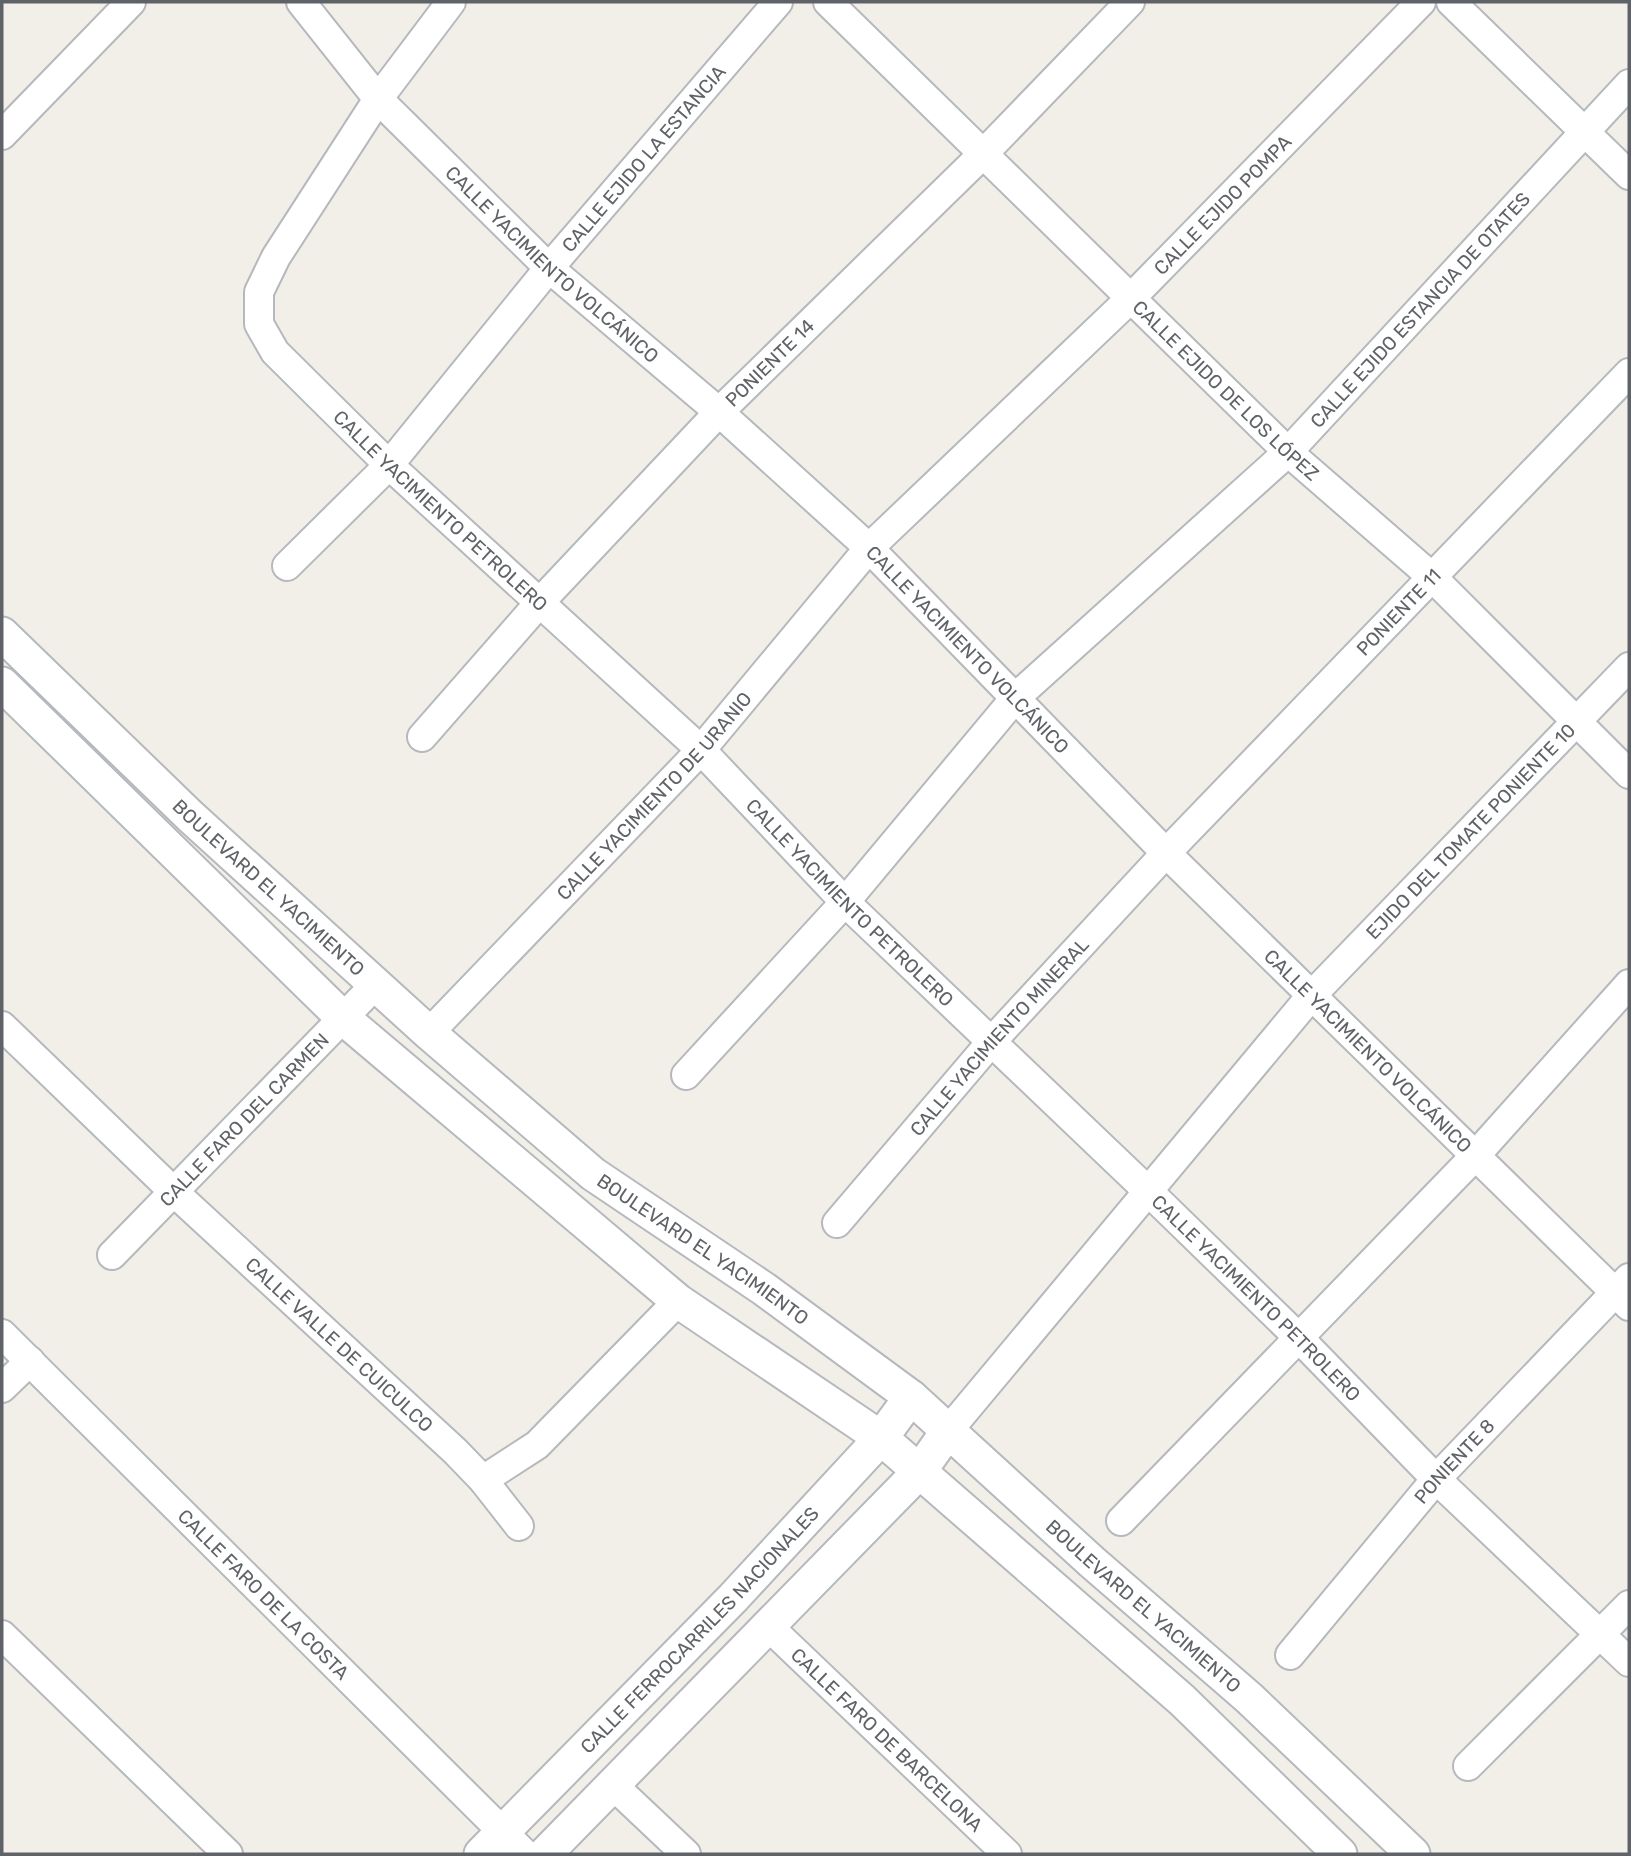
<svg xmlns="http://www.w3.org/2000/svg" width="1631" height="1856" font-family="Rubik,sans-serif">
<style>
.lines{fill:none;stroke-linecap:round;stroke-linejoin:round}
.minor-casing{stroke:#b5b8bc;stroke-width:32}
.tertiary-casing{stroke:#b5b8bc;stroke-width:37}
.minor{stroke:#fff;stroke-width:28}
.tertiary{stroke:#fff;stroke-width:33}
.labels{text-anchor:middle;stroke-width:5;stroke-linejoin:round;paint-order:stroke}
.street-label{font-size:19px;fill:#5f6368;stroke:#fff}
</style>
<rect width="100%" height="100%" fill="#f1efe8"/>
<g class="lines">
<!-- minor casing -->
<g class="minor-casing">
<g id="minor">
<path id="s1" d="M301,2l77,97 171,169 170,144 150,136 297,305 463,453"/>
<path id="s2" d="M451,2l-73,97 -102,158 -17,35v32l16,28 114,113 312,285 144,152 305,291 150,146 136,140 193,183"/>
<path id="s3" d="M828,2l460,450 144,125 197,197"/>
<path d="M1451,2l178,173"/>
<path d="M2,135l129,-133"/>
<path id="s4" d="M287,566l102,-101 160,-197 229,-266"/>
<path id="s5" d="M422,737l119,-136 178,-189 264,-258 147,-152"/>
<path id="s6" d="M2,1026l173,167 280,258 28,29 36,46"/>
<path id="s7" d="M429,1033l272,-283 168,-202 262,-250 290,-296"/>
<path id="s8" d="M686,1075l159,-173 171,-205 272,-245 341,-368"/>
<path id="s9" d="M837,1223l155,-182 174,-188 463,-480"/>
<path id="s10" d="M112,1255l264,-271"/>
<path id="s11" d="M2,1334l523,520"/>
<path d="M2,1388l28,-27"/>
<path id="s12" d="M948,1431l363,-435 318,-329"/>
<path d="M483,1480l54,-35 141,-144"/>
<path d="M1121,1521l354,-365 154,-172"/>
<path id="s13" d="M767,1625l240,229"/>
<path d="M2,1635l226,219"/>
<path id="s14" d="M1290,1655l146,-176 193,-201"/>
<path d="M1468,1766l161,-161"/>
<path d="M613,1785l73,69"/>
</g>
</g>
<!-- tertiary casing -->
<g class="tertiary-casing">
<g id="tertiary">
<path id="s15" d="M2,634l188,182 239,217 164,141 171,115 147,108 181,165 157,136 164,156"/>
<path d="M2,684l341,334 335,283 203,137 301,262 158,154"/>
<path id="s16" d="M481,1854l252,-256 148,-160 30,-41"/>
<path d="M545,1854l374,-382 29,-41"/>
</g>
</g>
<!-- minor -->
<use href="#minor" class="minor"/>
<!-- tertiary -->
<use href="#tertiary" class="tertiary"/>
</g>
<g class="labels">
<!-- street labels -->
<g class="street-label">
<text dy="7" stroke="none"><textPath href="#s4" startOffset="542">CALLE EJIDO LA ESTANCIA</textPath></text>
<text dy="7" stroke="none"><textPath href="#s7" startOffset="1148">CALLE EJIDO POMPA</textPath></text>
<text dy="7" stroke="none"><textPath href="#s1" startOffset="364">CALLE YACIMIENTO VOLCÁNICO</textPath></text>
<text dy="7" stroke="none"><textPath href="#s8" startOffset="1062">CALLE EJIDO ESTANCIA DE OTATES</textPath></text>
<text dy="7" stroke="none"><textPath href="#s5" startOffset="511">PONIENTE 14</textPath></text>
<text dy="7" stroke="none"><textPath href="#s3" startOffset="556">CALLE EJIDO DE LOS LÓPEZ</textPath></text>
<text dy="7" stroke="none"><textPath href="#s2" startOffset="642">CALLE YACIMIENTO PETROLERO</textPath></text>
<text dy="7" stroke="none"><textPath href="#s9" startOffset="830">PONIENTE 11</textPath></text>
<text dy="7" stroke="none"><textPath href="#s1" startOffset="931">CALLE YACIMIENTO VOLCÁNICO</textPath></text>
<text dy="7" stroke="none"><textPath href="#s7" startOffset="327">CALLE YACIMIENTO DE URANIO</textPath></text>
<text dy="7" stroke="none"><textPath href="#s12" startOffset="796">EJIDO DEL TOMATE PONIENTE 10</textPath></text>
<text dy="7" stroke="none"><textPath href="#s15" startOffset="368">BOULEVARD EL YACIMIENTO</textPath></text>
<text dy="7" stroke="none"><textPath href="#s2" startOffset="1209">CALLE YACIMIENTO PETROLERO</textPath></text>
<text dy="7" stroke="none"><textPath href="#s9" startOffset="247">CALLE YACIMIENTO MINERAL</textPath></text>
<text dy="7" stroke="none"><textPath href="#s1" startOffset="1498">CALLE YACIMIENTO VOLCÁNICO</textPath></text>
<text dy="7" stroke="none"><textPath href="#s10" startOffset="189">CALLE FARO DEL CARMEN</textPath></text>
<text dy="7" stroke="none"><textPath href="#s15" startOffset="934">BOULEVARD EL YACIMIENTO</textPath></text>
<text dy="7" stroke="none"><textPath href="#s2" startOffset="1776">CALLE YACIMIENTO PETROLERO</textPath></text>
<text dy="7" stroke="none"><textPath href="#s6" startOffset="464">CALLE VALLE DE CUICULCO</textPath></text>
<text dy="7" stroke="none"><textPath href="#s14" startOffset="254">PONIENTE 8</textPath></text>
<text dy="7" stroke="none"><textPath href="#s11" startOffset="369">CALLE FARO DE LA COSTA</textPath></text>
<text dy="7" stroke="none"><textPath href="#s15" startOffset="1502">BOULEVARD EL YACIMIENTO</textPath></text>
<text dy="7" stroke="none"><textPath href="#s16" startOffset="313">CALLE FERROCARRILES NACIONALES</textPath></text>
<text dy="7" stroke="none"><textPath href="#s13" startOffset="166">CALLE FARO DE BARCELONA</textPath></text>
</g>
</g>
<!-- border -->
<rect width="1631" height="1856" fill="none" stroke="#5f6368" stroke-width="7"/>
</svg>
